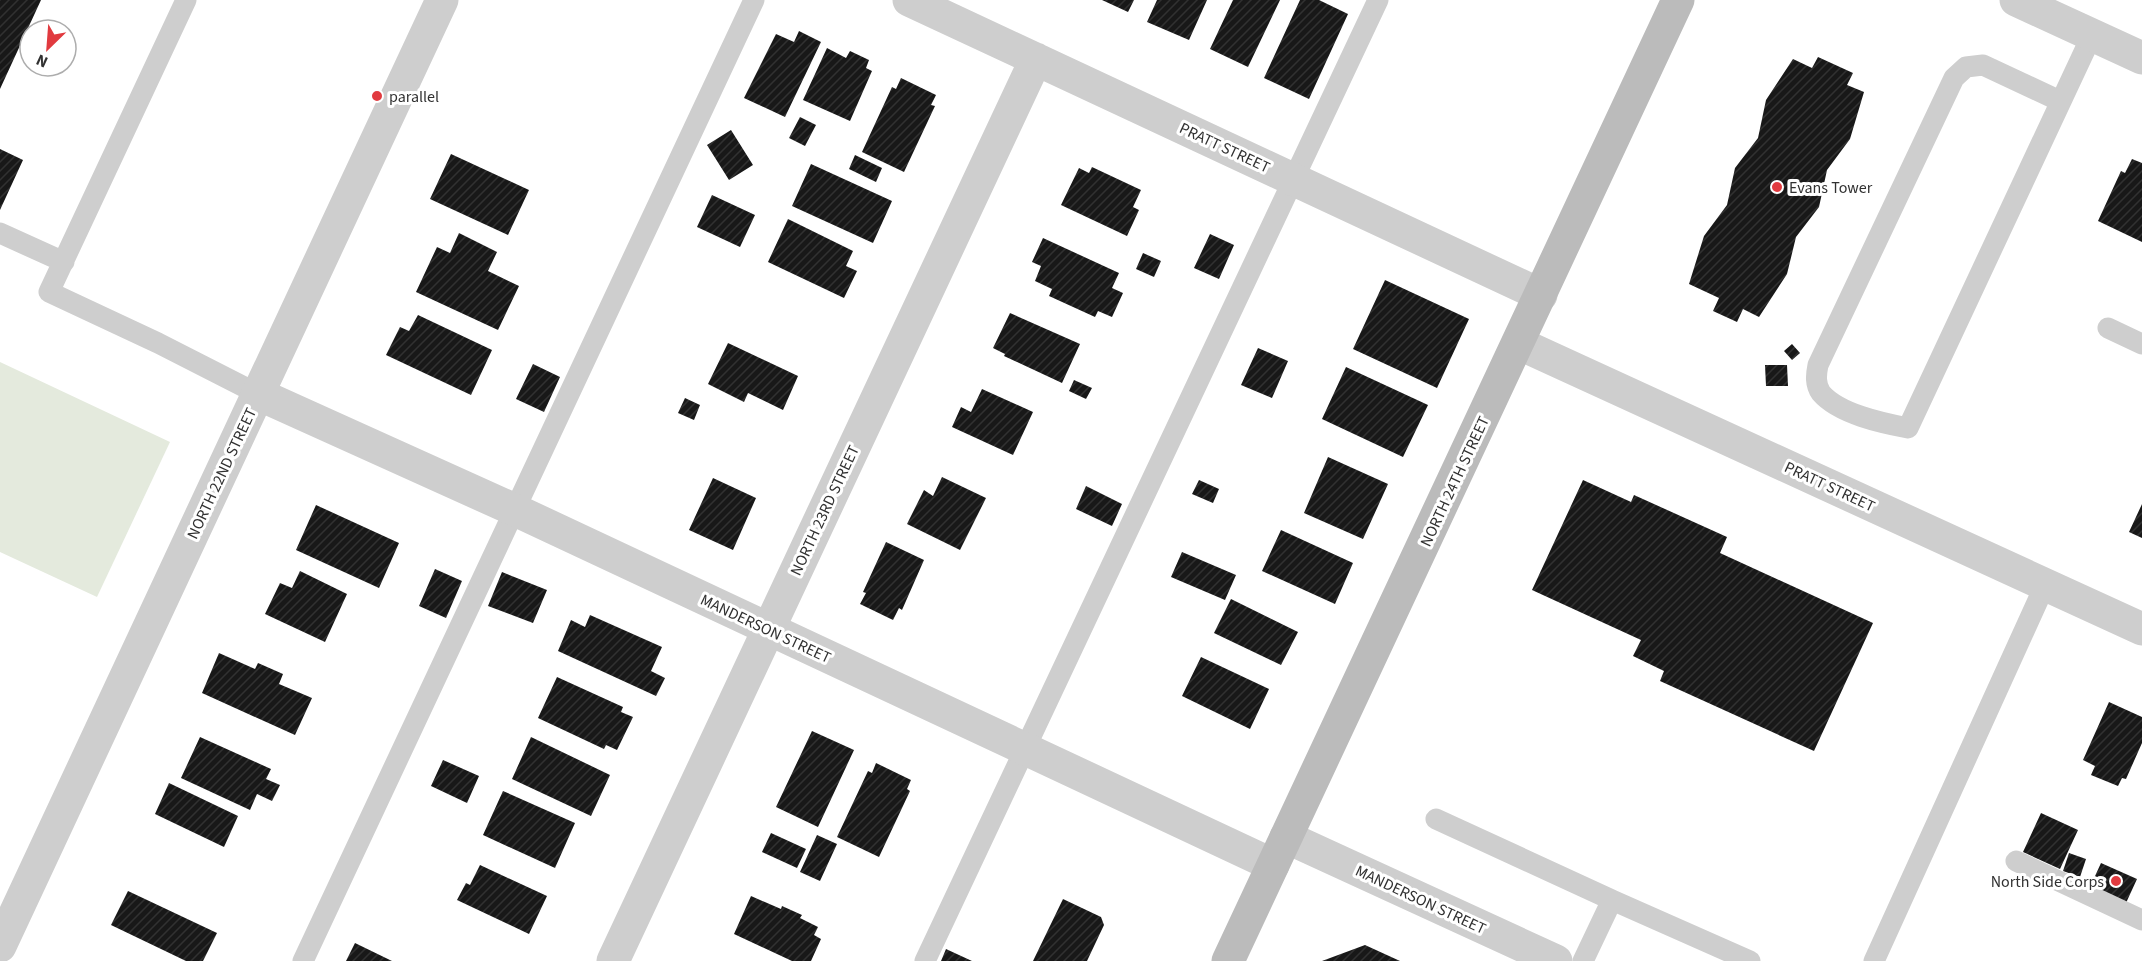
<svg xmlns="http://www.w3.org/2000/svg" width="2142" height="961" font-family="'Source Sans 3',sans-serif">
<style>
.green{fill:#e4eadd}
.building{fill:url(#building-hatch)}
.lines{fill:none;stroke-linecap:round;stroke-linejoin:round}
.service{stroke:#cecece;stroke-width:21}
.minor{stroke:#cecece;stroke-width:33}
.secondary{stroke:#bbb;stroke-width:33}
.poi-dot{fill:#e13a3f;stroke:#fff;stroke-width:2}
.labels{text-anchor:middle;stroke-width:6;stroke-linejoin:round;paint-order:stroke}
.poi-label{font-size:16px;fill:#313131;stroke:#fff;text-anchor:start}
.street-label{font-size:16px;fill:#313131;stroke:#fff}
</style>
<defs>
<pattern id="building-hatch" width="6" height="6" patternUnits="userSpaceOnUse" patternTransform="scale(1.5)"><rect width="6" height="6" fill="#181818"/><path d="M-1 1l2-2M0 6l6-6M5 7l2-2" fill="none" stroke="#313131"/></pattern>
</defs>
<rect width="100%" height="100%" fill="#fff"/>
<!-- green -->
<path class="green" d="M0,362l170,80 -73,155 -97,-45z"/>
<!-- building -->
<path class="building" d="M0,0h41l-41,89z
M1102,0h32l-6,12z
M1157,0h50l-18,40 -42,-18z
M1233,0h47l-32,67 -38,-18z
M1300,0h19l29,14 -39,85 -45,-21z
M799,31l22,11 -36,75 -41,-19 32,-64 18,8z
M827,48l19,10 4,-7 19,9 -3,8 6,3 -22,50 -47,-21z
M1818,57l35,16 -6,12 17,7 -14,47 -23,31 -8,37 -23,30 -9,37 -28,43 -16,-8 -6,13 -24,-11 6,-13 -30,-14 15,-48 23,-31 8,-37 23,-30 8,-38 27,-41 19,9z
M901,78l35,17 -5,10 4,1 -31,66 -42,-20 30,-65 4,2z
M800,117l16,8 -11,21 -16,-8z
M731,130l22,35 -24,15 -22,-35z
M0,149l23,11 -23,50z
M451,154l78,36 -21,45 -78,-36z
M855,155l27,13 -6,14 -27,-13z
M2132,159l10,4v79l-44,-21 23,-50 4,2z
M811,164l81,37 -19,42 -81,-37z
M1092,167l49,23 -8,17 6,3 -12,26 -66,-31 18,-37 10,5z
M712,195l43,20 -15,32 -43,-20z
M788,219l65,32 -7,15 11,5 -13,27 -76,-36z
M459,233l38,19 -9,19 31,15 -21,44 -82,-38 21,-45 13,6z
M1210,234l24,11 -15,34 -25,-11z
M1043,238l76,35 -7,15 11,5 -11,24 -14,-6 -3,6 -46,-21 3,-7 -17,-8 6,-15 -9,-4z
M1143,253l18,8 -7,16 -18,-8z
M1385,280l84,39 -32,69 -84,-39z
M1010,313l70,31 -18,39 -58,-27 1,-2 -12,-6z
M418,315l74,35 -21,45 -85,-40 14,-28 9,4z
M728,343l70,33 -15,34 -35,-17 -4,9 -36,-18z
M1792,344l8,9 -8,7 -8,-9z
M1258,348l30,13 -16,37 -31,-13z
M533,364l27,13 -16,35 -28,-13z
M1765,365h22l1,21h-22z
M1346,367l82,38 -25,52 -81,-38z
M1074,380l18,8 -6,11 -17,-8z
M982,389l51,23 -20,43 -61,-28 9,-20 10,5z
M685,398l15,7 -6,15 -16,-7z
M1328,457l60,27 -25,55 -59,-26z
M942,477l44,21 -26,52 -53,-26 17,-34 9,6z
M713,478l43,20 -23,52 -44,-20z
M1199,480l20,9 -6,14 -21,-9z
M1583,480l48,22 3,-7 93,42 -7,16 153,70 -59,128 -154,-70 4,-10 -31,-15 8,-16 -109,-50z
M1086,486l36,18 -10,22 -36,-17z
M2142,504v34l-13,-6z
M316,505l83,38 -20,45 -83,-38z
M1281,530l72,33 -18,41 -73,-33z
M886,542l38,18 -22,50 -3,-2 -6,12 -33,-16 6,-11 -3,-1z
M1182,552l54,23 -11,25 -54,-23z
M435,569l27,12 -16,37 -27,-12z
M300,571l47,23 -22,48 -60,-28 15,-31 12,5z
M502,572l45,18 -14,33 -45,-17z
M1231,599l67,33 -17,33 -67,-32z
M590,615l72,32 -11,24 14,7 -9,18 -98,-45 13,-31 14,7z
M219,653l36,16 3,-6 25,11 -4,10 33,14 -17,37 -93,-42z
M1201,657l68,32 -19,40 -68,-33z
M557,677l66,30 -2,5 12,5 -16,33 -11,-5 -2,4 -66,-31z
M2109,702l33,15v26l-16,36 -4,-1 -4,8 -27,-11 4,-9 -12,-6z
M812,731l42,19 -36,77 -42,-20z
M200,737l71,32 -5,10 14,6 -8,16 -15,-7 -7,16 -69,-32z
M531,737l79,38 -19,41 -79,-37z
M443,760l36,16 -12,27 -36,-17z
M876,763l35,17 -4,9 3,2 -31,66 -42,-20 31,-66 4,2z
M169,783l69,33 -14,31 -69,-33z
M503,791l72,32 -20,45 -72,-33z
M2041,813l37,17 -18,39 -37,-17z
M771,833l35,16 -9,19 -35,-16z
M817,835l20,9 -17,37 -20,-9z
M2069,853l17,6 -6,18 -17,-6z
M2101,863l36,16 -11,24 -36,-16z
M480,865l67,31 -18,38 -72,-34 9,-17 4,2z
M128,891l89,42 -14,28h-17l-75,-36z
M751,896l30,13 1,-3 20,9 -2,3 18,9 -4,8 7,4 -10,22h-19l-58,-27z
M1063,899l38,18 3,8 -17,36h-54z
M355,943l37,18h-46z
M1365,945l35,16h-78z
M946,949l26,12h-31z"/>
<g class="lines">
<!-- service -->
<path class="service" d="M186,0l-137,292 109,51 100,51
M2060,101l-77,-36 -17,2 -12,11 -136,287c-2,10 -3,19 3,28 18,21 61,30 87,35l184,-393
M0,233l64,29
M2108,328l34,16
M1436,819l176,81 -29,61
M2016,861l126,59
M1612,900l138,61
M303,961l451,-961
M925,961l453,-961
M1874,961l171,-376"/>
<!-- minor -->
<path class="minor" d="M909,0l632,295
M2016,0l126,58
M1518,343l624,286
M258,394l257,116 758,355
M1286,837l270,124
M0,946l442,-946
M613,961l423,-902"/>
<!-- secondary -->
<path class="secondary" d="M1228,961l450,-961"/>
</g>
<!-- markers -->
<g class="poi-dot">
<circle cx="377" cy="96" r="6"/>
<circle cx="1777" cy="187" r="6"/>
<circle cx="2116" cy="881" r="6"/>
</g>
<g class="labels">
<!-- poi labels -->
<g class="poi-label">
<text x="389" y="102">parallel</text>
<text x="1789" y="193">Evans Tower</text>
<text x="2104" y="887" text-anchor="end">North Side Corps</text>
</g>
<!-- street labels -->
<g class="street-label">
<text transform="translate(1225 147) rotate(25)" y="6">PRATT STREET</text>
<text transform="translate(221 473) rotate(-65)" y="6">NORTH 22ND STREET</text>
<text transform="translate(1454 481) rotate(-65)" y="6">NORTH 24TH STREET</text>
<text transform="translate(1830 486) rotate(25)" y="6">PRATT STREET</text>
<text transform="translate(824 510) rotate(-65)" y="6">NORTH 23RD STREET</text>
<text transform="translate(766 628) rotate(25)" y="6">MANDERSON STREET</text>
<text transform="translate(1421 899) rotate(25)" y="6">MANDERSON STREET</text>
</g>
</g>
<!-- north arrow -->
<g transform="translate(48 48) rotate(205)"><circle r="28" fill="#ffffff" stroke="#adadad" stroke-width="1.5"/>
<path d="M0-4.5L10 22L0 15L-10 22Z" fill="#e13a3f"/>
<text y="-9" font-size="16" font-weight="bold" text-anchor="middle" fill="#313131">N</text>
</g>
</svg>
